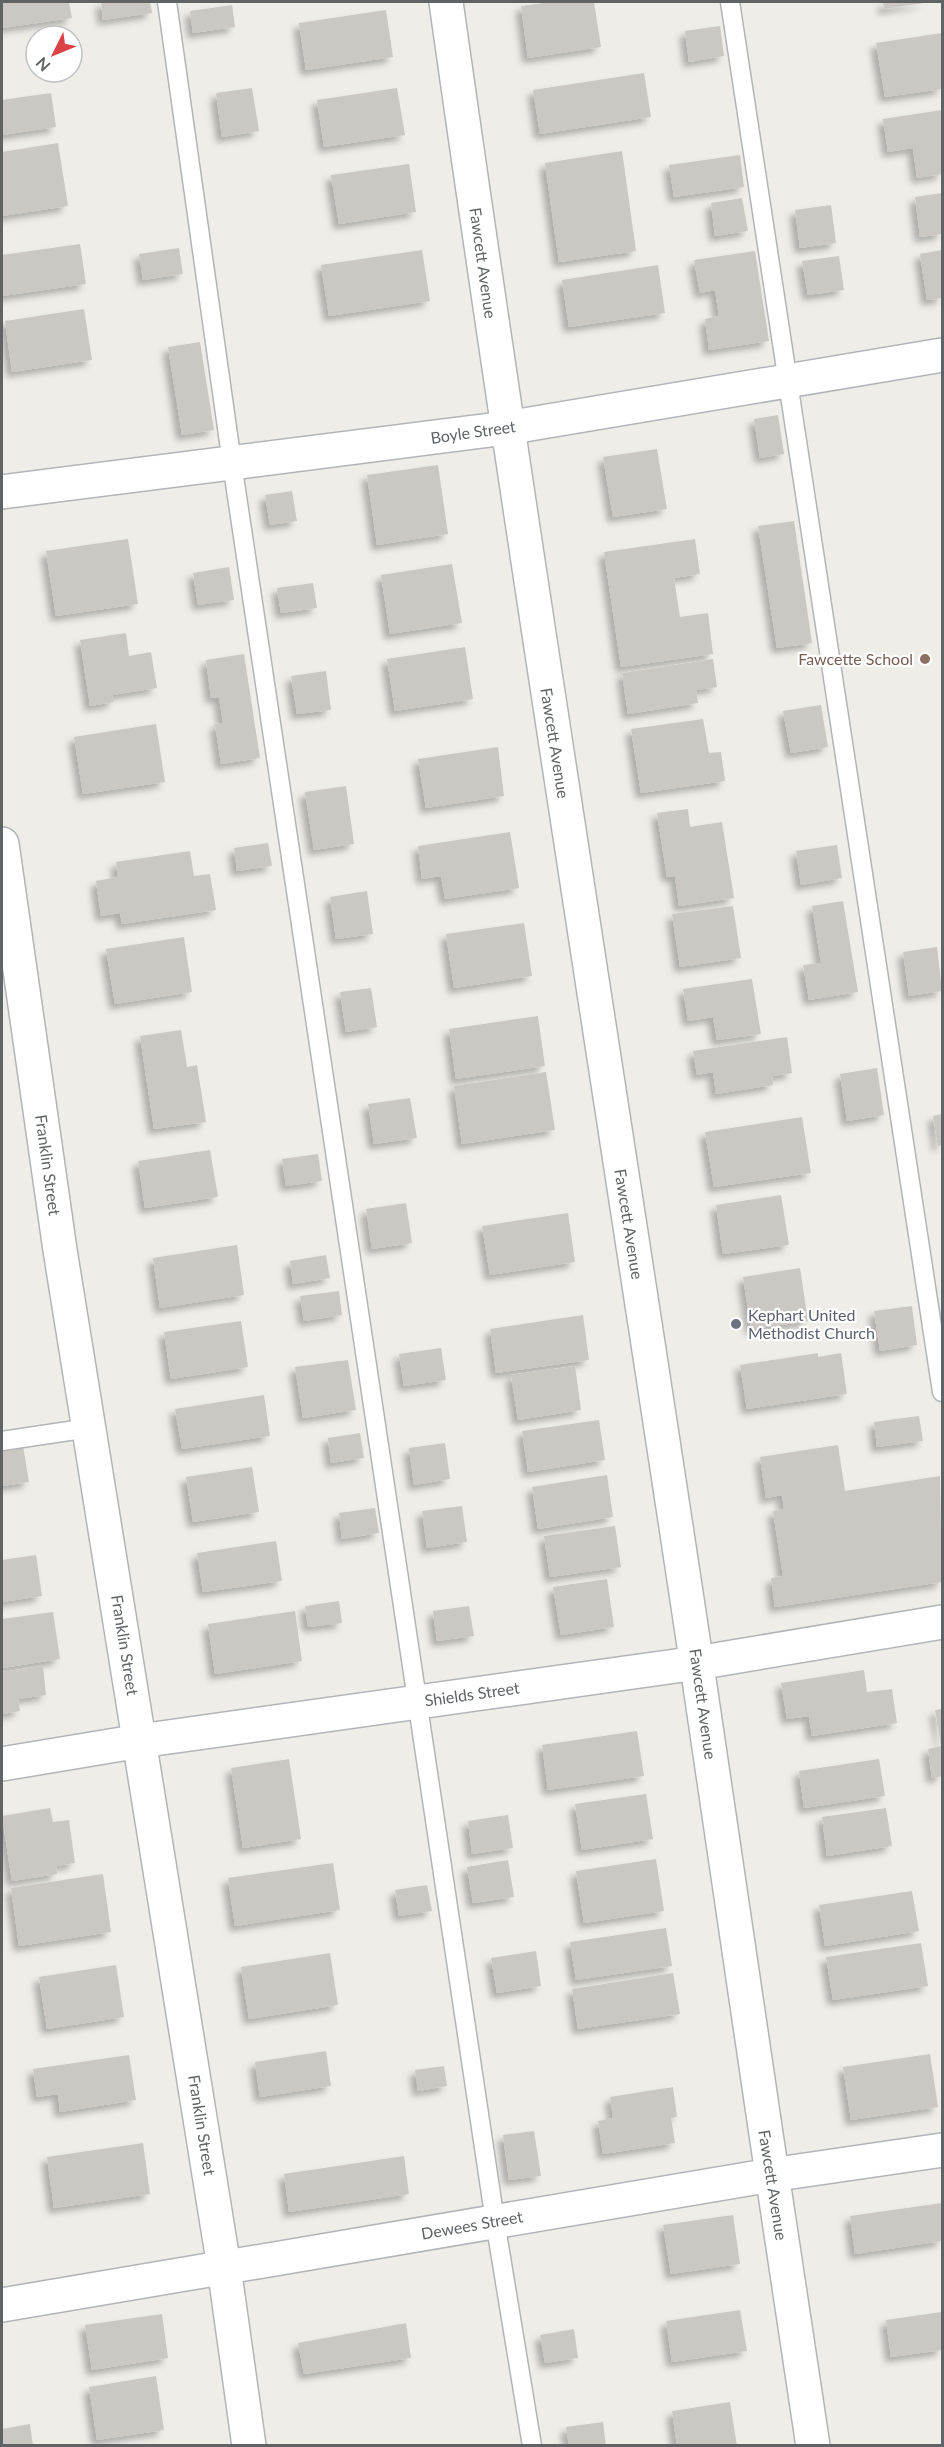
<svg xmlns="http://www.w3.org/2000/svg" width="944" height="2447" font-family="Lato,sans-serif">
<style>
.building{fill:#cbc8c4;filter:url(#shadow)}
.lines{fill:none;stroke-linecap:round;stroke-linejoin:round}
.lane-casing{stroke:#b2b5b8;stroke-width:21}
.street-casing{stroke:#b2b5b8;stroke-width:36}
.lane{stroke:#fff;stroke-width:18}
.street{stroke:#fff;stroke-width:33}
.education-dot{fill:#8d6e63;stroke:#fff;stroke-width:2}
.worship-dot{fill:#6b7280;stroke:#fff;stroke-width:2}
.labels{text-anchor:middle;stroke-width:4.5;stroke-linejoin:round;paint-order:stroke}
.street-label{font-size:16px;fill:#5f6366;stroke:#fff}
.education-label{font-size:16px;fill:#785e54;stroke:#fff;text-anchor:end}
.worship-label{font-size:16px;fill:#5b616d;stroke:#fff;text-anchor:start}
</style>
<defs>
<filter id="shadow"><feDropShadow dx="-5.5" dy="5.5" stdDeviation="3" flood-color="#0004"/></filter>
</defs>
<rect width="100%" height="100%" fill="#efede8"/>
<!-- building -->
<path class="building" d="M2,2h67l3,16 -70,10z
M101,2h49l2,11 -49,7z
M552,2h42l7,45 -73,11 -7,-52z
M883,2h41v1l-40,6z
M232,5l3,22 -42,6 -3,-22z
M386,10l7,47 -87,13 -7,-47z
M720,26l4,30 -35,6 -4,-31z
M942,33v56l-57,8 -9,-54z
M644,73l7,44 -111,17 -7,-44z
M252,88l7,43 -37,6 -6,-44z
M397,88l8,47 -81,12 -7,-47z
M51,93l5,34 -54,8v-35z
M942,110v64l-25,4 -4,-30 -25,4 -5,-33z
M58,143l10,63 -66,10v-64z
M622,151l14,100 -77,11 -14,-99z
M740,155l4,32 -70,10 -5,-32z
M409,164l7,48 -77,12 -8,-49z
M942,193v41l-22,3 -5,-40z
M742,198l6,33 -33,5 -4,-33z
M831,205l5,38 -36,5 -5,-38z
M80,244l6,40 -84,12v-41z
M179,248l4,26 -40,6 -4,-26z
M422,250l8,51 -101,15 -8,-51z
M942,250v48l-15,2 -7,-46z
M755,251l14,90 -60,9 -4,-31 14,-3 -4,-26 -15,3 -6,-33z
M839,256l5,34 -36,5 -6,-34z
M658,265l7,48 -96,14 -7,-47z
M84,309l8,51 -80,12 -7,-51z
M200,342l14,88 -32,5 -14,-88z
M778,415l6,39 -24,4 -6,-39z
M657,449l10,60 -54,8 -10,-60z
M438,465l10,69 -71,11 -10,-70z
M292,491l5,30 -27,4 -5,-30z
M794,521l18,122 -35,5 -19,-122z
M128,539l10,65 -82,12 -10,-65z
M695,539l5,35 -26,4 6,39 28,-4 5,41 -92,13 -17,-115z
M452,564l10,59 -72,11 -9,-59z
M229,567l5,33 -36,5 -5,-32z
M313,583l4,25 -36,5 -4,-25z
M126,633l3,23 22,-4 6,36 -45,7 2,7 -24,4 -10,-66z
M465,647l8,52 -78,12 -8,-52z
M244,654l16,104 -39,6 -6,-40 8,-1 -4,-26 -8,1 -5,-38z
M713,659l4,28 -21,3 2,13 -70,11 -6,-41z
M326,671l5,39 -34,4 -6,-38z
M821,705l7,42 -37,6 -8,-42z
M703,719l6,34 12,-1 4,29 -84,12 -10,-64z
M156,724l9,58 -82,12 -9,-57z
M498,747l6,49 -78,12 -8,-49z
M346,786l8,58 -40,6 -9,-58z
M688,809l2,18 32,-5 12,76 -55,8 -4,-30 -8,1 -10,-64z
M510,832l9,56 -74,11 -4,-23 -19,3 -4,-33z
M268,843l4,23 -35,5 -3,-23z
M837,845l5,33 -41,7 -5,-34z
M190,851l4,25 16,-2 6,36 -94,14 -2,-11 -19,3 -5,-35 22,-4 -2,-15z
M367,891l6,43 -37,5 -6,-42z
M843,901l15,91 -49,8 -6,-35 18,-2 -9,-57z
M733,906l8,52 -61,9 -8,-53z
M524,923l8,53 -78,12 -8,-54z
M184,937l8,55 -77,12 -9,-55z
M937,947l5,44 -33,5 -6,-44z
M752,979l9,55 -44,6 -4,-23 -25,4 -5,-32z
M371,988l6,39 -31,5 -6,-40z
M538,1016l7,50 -89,13 -7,-50z
M181,1030l6,37 10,-2 9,57 -52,7 -14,-93z
M787,1037l5,36 -20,3 1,9 -57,9 -3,-22 -16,3 -4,-24z
M877,1068l7,47 -37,6 -7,-47z
M546,1072l9,58 -93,14 -8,-58z
M410,1098l7,40 -43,6 -6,-40z
M942,1114v31l-4,1 -5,-30z
M802,1117l9,56 -97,14 -9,-55z
M210,1150l8,47 -73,11 -7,-47z
M318,1154l4,27 -36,5 -4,-27z
M781,1195l8,50 -66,9 -7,-49z
M406,1203l6,40 -40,6 -6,-40z
M568,1213l7,49 -85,13 -8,-49z
M237,1245l7,50 -84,13 -7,-50z
M326,1255l4,23 -37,6 -3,-23z
M800,1268l8,53 -57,8 -8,-52z
M339,1291l3,24 -38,6 -4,-25z
M912,1306l5,39 -37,6 -6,-40z
M583,1315l6,45 -93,13 -6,-44z
M241,1321l7,46 -77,12 -7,-47z
M441,1348l5,32 -42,6 -5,-32z
M818,1353v4l23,-4 6,41 -100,15 -7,-44z
M348,1360l8,50 -53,8 -8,-51z
M575,1366l6,44 -63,10 -7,-45z
M264,1395l6,41 -88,13 -7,-40z
M919,1416l4,25 -46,6 -3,-25z
M599,1420l6,40 -77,12 -6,-41z
M360,1433l4,25 -33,5 -3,-25z
M445,1443l5,36 -36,6 -5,-37z
M838,1445l7,46 95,-15 2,106 -167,25 -4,-29 12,-2 -10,-65 11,-2 -2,-14 -16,3 -6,-41z
M23,1446l6,36 -27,4v-37z
M252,1467l7,45 -66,10 -7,-45z
M607,1475l6,42 -75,12 -6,-42z
M462,1506l5,36 -40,6 -5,-37z
M375,1508l4,25 -37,6 -3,-26z
M615,1526l6,41 -71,10 -6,-41z
M276,1541l6,40 -79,11 -6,-39z
M36,1555l6,41 -40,6v-42z
M607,1579l7,48 -53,8 -8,-48z
M339,1601l3,22 -34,4 -3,-21z
M469,1606l5,30 -37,5 -4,-30z
M295,1611l7,50 -87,13 -7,-50z
M53,1612l7,47 -58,9v-49z
M43,1666l3,29 -28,4 2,12 -18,3v-42z
M864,1670l3,22 25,-3 5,34 -85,13 -3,-20 -22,3 -6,-36z
M942,1709v67l-10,2 -4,-29 13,-3 -6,-36z
M637,1731l7,45 -96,14 -6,-45z
M289,1759l12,80 -58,9 -12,-80z
M879,1759l6,37 -81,12 -5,-37z
M646,1794l7,45 -71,11 -7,-46z
M50,1808l3,14 16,-2 6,43 -19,3 1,8 -45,7 -10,-65z
M886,1808l6,38 -65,10 -5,-39z
M508,1815l5,33 -41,6 -4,-33z
M656,1859l8,52 -80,12 -8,-52z
M508,1860l6,37 -41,6 -6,-36z
M333,1863l7,47 -105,16 -7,-48z
M103,1874l8,58 -92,14 -8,-58z
M427,1885l5,26 -33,5 -4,-26z
M912,1891l7,40 -94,15 -6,-41z
M666,1928l6,38 -96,14 -6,-38z
M921,1943l7,43 -95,14 -7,-43z
M536,1951l5,35 -44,7 -6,-35z
M330,1953l8,52 -89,14 -8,-52z
M116,1965l8,52 -77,12 -8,-52z
M673,1973l7,41 -102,15 -6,-40z
M326,2051l5,35 -71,11 -5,-35z
M930,2054l8,53 -87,13 -8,-53z
M129,2055l7,45 -76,12 -2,-18 -21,3 -4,-28z
M444,2066l3,20 -29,5 -3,-21z
M673,2087l4,30 -6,1 4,25 -72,11 -5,-33 15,-3 -3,-21z
M534,2131l7,45 -32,4 -6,-45z
M143,2143l7,51 -96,14 -7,-51z
M404,2156l5,38 -120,18 -5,-38z
M942,2203v38l-87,13 -5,-38z
M733,2215l7,49 -69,10 -8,-49z
M740,2310l7,41 -75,11 -6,-41z
M942,2312v38l-51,7 -5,-37z
M162,2314l6,44 -76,12 -7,-45z
M406,2323l5,35 -107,16 -6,-31z
M574,2329l4,29 -33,5 -5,-28z
M156,2376l8,54 -67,10 -8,-53z
M730,2402l7,44h-60l-5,-35z
M603,2422l3,24h-37l-3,-19z
M30,2424l3,22h-31v-17z"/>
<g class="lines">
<!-- lane casing -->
<g class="lane-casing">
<path id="lane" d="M167,2l65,461 263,1758 37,225
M730,2l212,1390
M2,1441l87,-13"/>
</g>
<!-- street casing -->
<g class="street-casing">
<path id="street" d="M446,2c78,553 167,1105 250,1657 40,262 76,525 117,787
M2,492l504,-64 436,-73
M2,844l58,406 164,1017 25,179
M2,1764l138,-23 557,-78 245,-41
M2,2305l769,-130 171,-25"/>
</g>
<!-- lane -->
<use href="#lane" class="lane"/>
<!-- street -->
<use href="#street" class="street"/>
</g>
<!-- markers -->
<circle class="education-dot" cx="925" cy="659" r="6"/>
<circle class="worship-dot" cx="736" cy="1324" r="6"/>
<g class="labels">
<!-- street labels -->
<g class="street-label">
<text transform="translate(483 263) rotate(82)" y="6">Fawcett Avenue</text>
<text transform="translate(473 432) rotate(-8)" y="6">Boyle Street</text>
<text transform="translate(555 743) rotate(81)" y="6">Fawcett Avenue</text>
<text transform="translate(48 1165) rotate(82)" y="6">Franklin Street</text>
<text transform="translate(629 1224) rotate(81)" y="6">Fawcett Avenue</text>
<text transform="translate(125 1645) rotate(81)" y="6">Franklin Street</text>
<text transform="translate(472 1694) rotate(-8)" y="6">Shields Street</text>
<text transform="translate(703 1704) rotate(82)" y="6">Fawcett Avenue</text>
<text transform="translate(202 2125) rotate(81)" y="6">Franklin Street</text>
<text transform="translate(773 2185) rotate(81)" y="6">Fawcett Avenue</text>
<text transform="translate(472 2225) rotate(-10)" y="6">Dewees Street</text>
</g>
<!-- education labels -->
<g class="education-label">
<text x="913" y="665">Fawcette School</text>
</g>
<!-- worship labels -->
<g class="worship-label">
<text x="748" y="1321">Kephart United<tspan x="748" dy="18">Methodist Church</tspan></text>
</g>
</g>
<!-- border -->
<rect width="944" height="2447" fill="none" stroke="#5f6366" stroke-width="6"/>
<!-- north arrow -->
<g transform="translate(54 54) rotate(227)"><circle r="28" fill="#ffffff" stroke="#bfc1c2" stroke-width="1.5"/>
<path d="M0-4.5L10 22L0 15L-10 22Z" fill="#db4246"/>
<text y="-9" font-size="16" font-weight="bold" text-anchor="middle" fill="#5f6366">N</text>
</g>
</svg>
